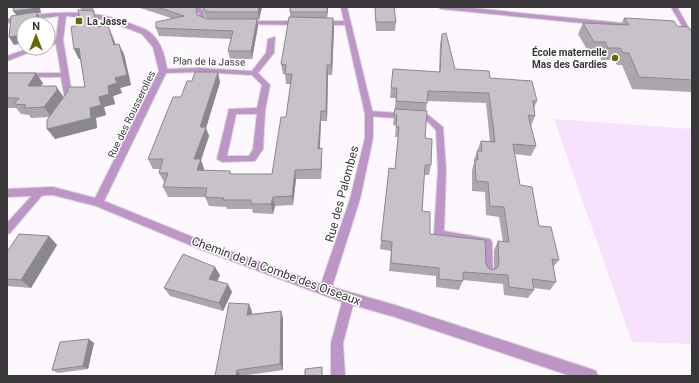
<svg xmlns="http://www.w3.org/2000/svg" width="699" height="383" font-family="Roboto,sans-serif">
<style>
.green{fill:#f8e1fd}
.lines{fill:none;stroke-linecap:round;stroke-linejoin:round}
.service-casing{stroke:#dad4db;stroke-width:2}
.minor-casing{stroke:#dad4db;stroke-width:2}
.service{fill:#bd95c6;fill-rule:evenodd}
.minor{fill:#bd95c6;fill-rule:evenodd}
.wall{fill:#aba7ad;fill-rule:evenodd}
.shaded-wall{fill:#8b888d}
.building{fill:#c7c2c9;stroke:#8b888d}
.poi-dot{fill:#676805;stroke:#fff;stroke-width:1.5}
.labels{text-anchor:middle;stroke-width:3;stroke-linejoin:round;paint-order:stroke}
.far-poi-label{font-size:10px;font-weight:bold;fill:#3a373a;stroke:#fff;text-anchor:start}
.far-street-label{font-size:10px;fill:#3a373a;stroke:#fff}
.street-label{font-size:12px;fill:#3a373a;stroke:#fff}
</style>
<rect width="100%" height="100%" fill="#fdf7fe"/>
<!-- green -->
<path class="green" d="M554,119l138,10v215l-60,-2z"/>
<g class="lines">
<!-- service casing -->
<g class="service-casing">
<path id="service" d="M369,111l59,4 15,12 3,43 -2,61 46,8 2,3 1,30 -1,3 -4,2 -4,-2 -1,-3 -1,-27 -43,-7 -3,-1 -2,-3 4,-64 -2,-40 -10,-10 -60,-4 -1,-2z
M41,188l3,1 1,2 -1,2 -34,40 -3,1v-11l31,-34z"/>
</g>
<!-- minor casing -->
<g class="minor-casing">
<path id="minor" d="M191,7h8l5,4 1,8 9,3v2l-14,-3 -1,-8z
M341,7h6l26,107v24l-13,61 -28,88 63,18 196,64 5,2 2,5h-27l-176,-59 -42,-12 -10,38 2,33h-14v-33l11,-41 -140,-52 -106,-44 -43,-11 -46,2v-8l46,-2 42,11 64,-127 -6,-24 -11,-13 -36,-14 -40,-4 -3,24 10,60 -3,5h-6l-1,-2 2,-3 -4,-23h-54v-4h54l-5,-29 -8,2v-4l8,-3 3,-23 -52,7v-4c42,-7 86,-12 127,6 4,2 10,3 14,6 12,8 17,24 19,38l33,-1 52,3 14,-18 2,-14 7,-2 -1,16 -16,20 12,12 -5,26 -2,38 -8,12 -33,1 -5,-3 12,-50 28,-1 5,-23 -10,-10 -52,-3 -34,1 -62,128 106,43 111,40 29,-85 15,-61v-24l-20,-89h-25l-3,-2 3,-2h24zM236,114h21l-4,35 -4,7h-22z
M438,7h23l161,16 3,2 -3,2 -181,-18z
M671,7h6l13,23 -1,1h-4z
M244,21h56l3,2 -3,2 -58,-1v-2z
M30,48h11l-34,13v-5z"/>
</g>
<!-- service -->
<use href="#service" class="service"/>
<!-- minor -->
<use href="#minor" class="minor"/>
</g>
<!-- wall -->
<path class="wall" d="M80,7h13l2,6h-1l3,8 2,6 13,8 4,10 8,9 7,31 -11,3 2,5 -9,3 2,8 -11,3 2,8 -10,3 1,10 -42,11 -6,-22 -18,1 -2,-3 -8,-1 -5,-6h-9v-35l36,10 -2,3 22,10v2l22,-11 -5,-28h-1l-5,-10 7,-25v-14z
M137,7h59l2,8 9,4h2l-3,-1 -2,-8 -3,-3h61l-3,13h-2l1,6 -6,33h-22l-2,-8 3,-12 -72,-3 -3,-8 15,-10z
M328,7l-1,11 7,10 -2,47h-4l-1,46h-6l-1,27 2,10 -1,21h-25l-3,26 -18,1 -2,8 -20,-1 -1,-4h-25l-1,-2 -17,-1 -4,-9h-37l-5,-10 1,-5 -5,-9 1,-4h-7l-5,-10 33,-62 39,-15 -14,46 3,8 -8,24 3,9v2h26l1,3h41l14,-57 5,-33h-5l-1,-10h-2l-2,-10 9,-47v-5z
M375,7l21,15 -1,9h-19l-1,-17z
M624,18l53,8 15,6v60l-60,-3 -10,-24h-5l-3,-5h-13l-2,-6 -10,-1 -11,-19 5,-11 38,2z
M442,34l13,35 35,9 47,23 -3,7 1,8 -4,10 5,20 -5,10 -16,-2 5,31 19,41 20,34 -6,7 3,15 -6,8 -17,-2 1,2 -6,8 -24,-3 -1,-11 -40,-4 -4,10 -23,-3v-11l-47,-5 2,-20 -11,-2 9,-81 6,1 3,-32h-3l1,-12h-3l3,-27h-6l3,-29 46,3 1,-28zM427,101l59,2 4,39 -9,-1 -4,10 -3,9v3l-2,7v21l13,1 1,23 13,2 4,25 -5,-1 -4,9v19l-2,1 -4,-2 -2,-4 -56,-30 -8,-23 2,-36h5l2,-10 -6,-27 1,-27z
M49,236l8,9 -26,43 -24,-2v-34z
M220,275l-3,6 15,11 -9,19 -53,-15 -6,-8z
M249,304l3,8v2l29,-3 2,8v51l-42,6h-26z
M94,343l-6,26 -30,4 -6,-3z"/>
<!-- shaded-wall -->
<path class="shaded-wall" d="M38,7h2l1,6h-4l4,7v4h-5l-19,-8 -4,-5z
M259,7h3l-3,13 -1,-8z
M327,7h1l-1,13z
M93,11l4,10 6,16 -5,-10z
M333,18l1,10 -2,47 -1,-10z
M257,19l1,7 -6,33 -1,-8z
M108,25l4,10 7,20 -5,-10z
M24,34v9l-10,2 -5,-8z
M119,44l5,10 7,31 -11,3 2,5 -9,3 2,8 -11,3 2,8 -10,3 1,10 -42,11 -8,-10 43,-21 25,-30z
M79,48l5,10 -5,1 -5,-10z
M327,65l1,10 -1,46 -1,-10z
M218,72l2,10 -14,46 3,8 -8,24 3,9 -3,11 -4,-10 -3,-11 6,-32z
M36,73l7,10 -8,13 -7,-10z
M56,86l7,10v4l-12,17 -7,-10z
M321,111v10l-2,37 -1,-9z
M322,148v10l-1,21v-10z
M295,170l1,9 -3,26 -1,-9z
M273,197l2,9 -2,8 -2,-10z
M49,236l8,9 -26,43 -10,-8z
M215,267l5,8 -6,13 -5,-9z
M228,284l4,8 -9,19 -4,-8z
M249,304l3,8 -2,10 -3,-7z
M281,311l2,8v51l-3,-6z
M89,339l5,4 -6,26 -5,-3z
M237,370l4,6h-5z"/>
<!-- building -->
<path class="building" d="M14,7h24v1l-25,3z
M157,7h39l1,8 10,4h50l-6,32h-23l5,-20 -77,-3v-6l28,-6z
M204,7h55l-1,5h-49l-5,-2z
M290,7h37v5h-37z
M375,7h19l2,15h-20z
M78,10l15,1 5,16 10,-2 6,20 5,-1 8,31 -12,3 2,5 -9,3 1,8 -10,3 2,8 -11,3 1,10 -44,11v-9l21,-29v-4h17l-6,-39 -5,1 -3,-22 10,-3z
M37,12l-1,12h-12v10l-15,3 2,-21z
M289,17l44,1 -2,47h-4l-1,46h-5l-3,38 4,-1 -1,21 -26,1 -3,26 -19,1 -2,7h-20v-4h-28l1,-2 -19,-1 2,-9 -44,-1 5,-14h-9l4,-14h-15l25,-62h8l6,-16h5l3,-9h23l-18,55h6l-12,32h7l-4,11 33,1v3h42l9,-57h5l6,-43h-7l1,-9 -5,-1z
M624,18h2l48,3 3,5 11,1 4,5v48l-53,-3 -10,-24h-6l-3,-5h-12l-3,-6h-11l-11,-19 46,2z
M446,33l9,36 34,2 1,7 42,3 5,20h-4l2,15 -7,-1 8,31 -23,-2 7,41 12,2 7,39 12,1 8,33 -7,-1 4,23 -24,-3 2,11 -25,-3 -1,-12 -45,-3v9l-24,-2v-11l-48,-5 1,-21 -11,-2 8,-72 6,1 4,-42h-3l1,-12h-3l1,-6 32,2 -2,27 7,1 -1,26h-6l-3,46 8,1v22l55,6 1,24 2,4 4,2 5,-2 2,-4 -1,-23 11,1 -5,-35 -14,-1 -2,-24 -12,-1 -1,-21h3l-1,-9h5l-1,-10 14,1 -6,-49 -61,-2 -1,12 -31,-2 1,-13h-6l2,-19 47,3 2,-38z
M7,73h29l-8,13h28l1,4 -13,17 -20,1 2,-3 -12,-1 5,-6h-12z
M19,234l30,2 -28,44 -14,-1v-27z
M183,254l32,13 -6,12 19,5 -9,19 -55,-15z
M229,303l20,1 -2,11 34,-4 -1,53 -43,6 -1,6h-21z
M89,339l-6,27 -31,4 8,-28z
M322,367v9h-17v-7z"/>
<!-- markers -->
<g class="poi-dot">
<rect x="75" y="17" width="8" height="8" rx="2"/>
<circle cx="615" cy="58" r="4"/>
</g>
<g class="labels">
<!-- far-poi labels -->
<g class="far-poi-label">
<text x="87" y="25">La Jasse</text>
<text x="607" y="56" text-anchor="end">École maternelle<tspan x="607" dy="12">Mas des Gardies</tspan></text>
</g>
<!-- far-street labels -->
<g class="far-street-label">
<text transform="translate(209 61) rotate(1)" y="4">Plan de la Jasse</text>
<text transform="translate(131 114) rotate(-64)" y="4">Rue des Rousserolles</text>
</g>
<!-- street labels -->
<g class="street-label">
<text transform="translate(342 194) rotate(-75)" y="4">Rue des Palombes</text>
<text transform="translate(276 271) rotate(20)" y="4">Chemin de la Combe des Oiseaux</text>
</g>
</g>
<!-- border -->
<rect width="699" height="383" fill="none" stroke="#3a373a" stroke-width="16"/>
<!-- north arrow -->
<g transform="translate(36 36)"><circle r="19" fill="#ffffff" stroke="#b0afb0"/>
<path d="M0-3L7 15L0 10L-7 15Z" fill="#676805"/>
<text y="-6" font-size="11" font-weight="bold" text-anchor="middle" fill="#3a373a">N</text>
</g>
</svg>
